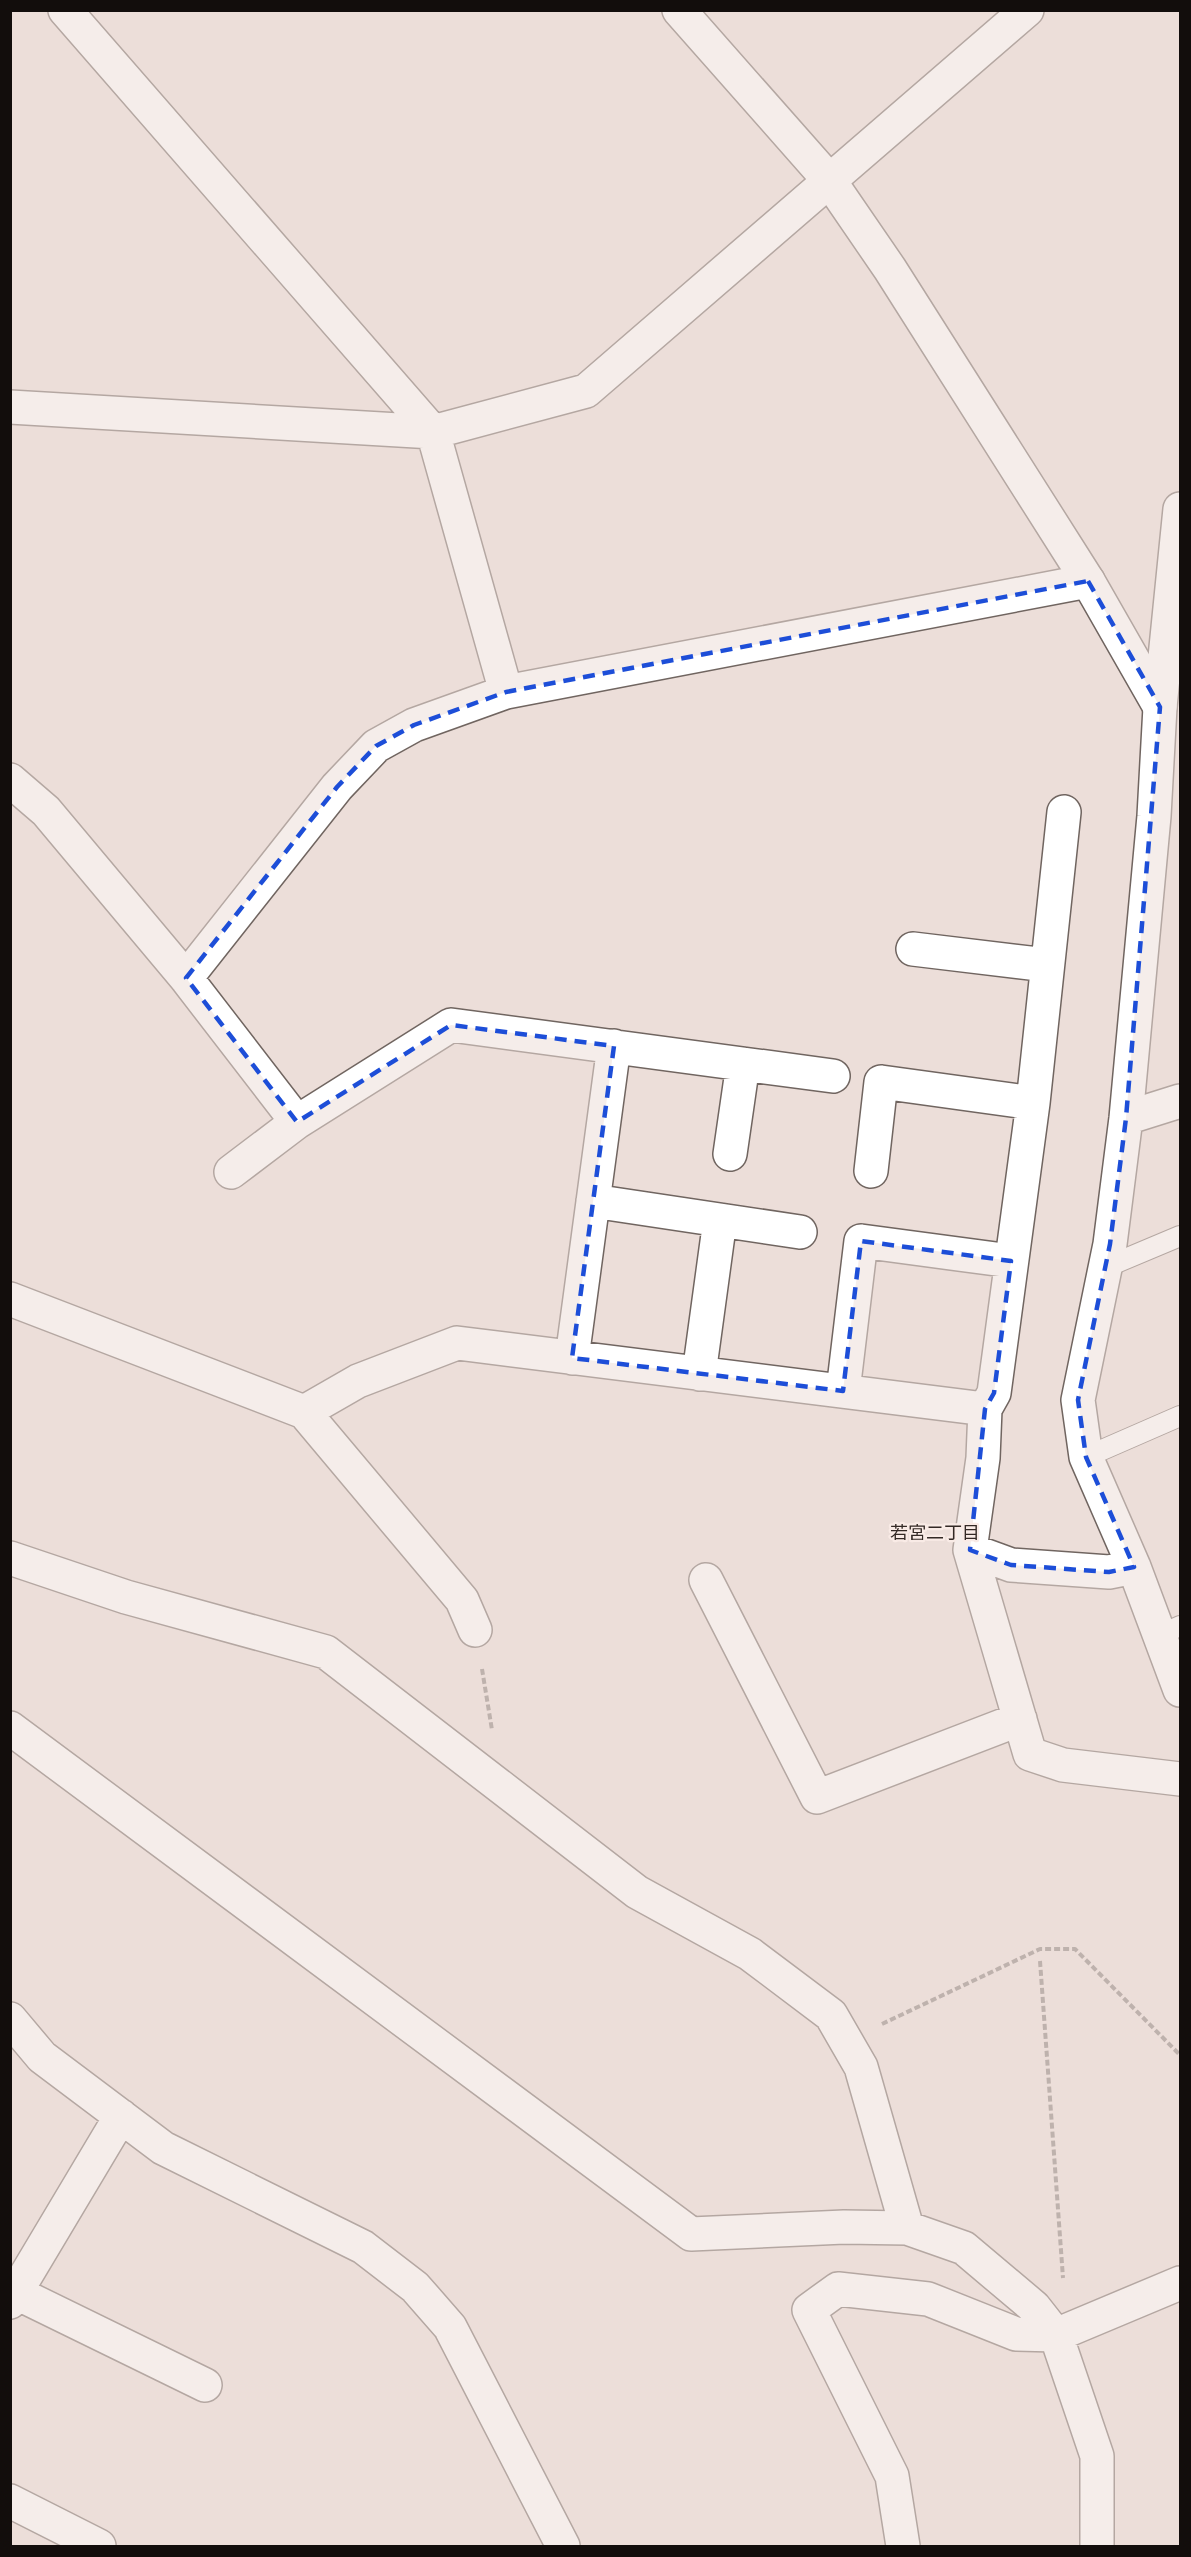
<svg xmlns="http://www.w3.org/2000/svg" width="1191" height="2557" font-family="'DM Sans','Noto Sans JP',sans-serif">
<style>
.lines{fill:none;stroke-linecap:round;stroke-linejoin:round}
.service-casing{stroke:#706560;stroke-width:22}
.minor-casing{stroke:#706560;stroke-width:36}
.tertiary-casing{stroke:#706560;stroke-width:36}
.path{stroke:#867c79;stroke-width:4;stroke-dasharray:6 3;stroke-linecap:butt}
.service{stroke:#fff;stroke-width:20}
.minor{stroke:#fff;stroke-width:33}
.tertiary{stroke:#fff;stroke-width:33}
.marked{fill:none;stroke:#1d4ed8;stroke-width:4.5;stroke-dasharray:12 8;stroke-linejoin:round}
.labels{text-anchor:middle;stroke-width:4.5;stroke-linejoin:round;paint-order:stroke}
.neighbourhood-label{font-size:18px;fill:#332925;stroke:#f9ebe6}
</style>
<rect width="100%" height="100%" fill="#ecded9"/>
<g class="lines">
<!-- service casing -->
<g class="service-casing">
<path id="service" d="M1104,1268l76,-32
M1086,1457l94,-41
M1160,1635l20,-9"/>
</g>
<!-- minor casing -->
<g class="minor-casing">
<path id="minor" d="M65,10l368,422 73,260
M10,407l423,25 153,-41 441,-381
M1180,509l-20,198 -6,109 -28,302 -16,126 -32,156 8,57 48,110 46,123
M10,780l36,31 140,167 111,144
M913,949l134,16
M186,978l151,-191 39,-41 38,-21 92,-33 582,-111
M1126,1118l54,-17
M730,1154l13,-90
M871,1171l10,-89 152,21
M231,1172l66,-50 154,-97 382,51
M593,1201l207,31
M10,1299l294,113 54,-31 99,-38 528,66 -2,49 -13,92 60,204 33,11 117,14
M572,1358l42,-312
M699,1374l21,-154
M843,1391l18,-150 150,20
M985,1409l9,-16 39,-290 31,-291
M304,1412l158,188 13,30
M970,1550l41,15 98,7 25,-5
M10,1558l116,39 200,55 311,240 113,62 81,61 30,52 46,161
M706,1580l111,217 203,-78
M10,1728l681,506 153,-7 63,1 57,20 70,59 22,28 124,-52
M10,2019l32,38 121,91 200,99 52,40 35,40 113,219
M10,2287l15,10 180,88
M10,2302l111,-186
M10,2501l89,45
M903,2546l-11,-70 -83,-166 29,-21 90,10 88,35 40,1 41,121v90"/>
</g>
<!-- tertiary casing -->
<g class="tertiary-casing">
<path id="tertiary" d="M679,10l150,170 61,89 198,312 72,126"/>
</g>
<!-- path -->
<path class="path" d="M482,1669l10,61
M1040,1961l23,317
M882,2024l158,-75h35l105,106"/>
<!-- service -->
<use href="#service" class="service"/>
<!-- minor -->
<use href="#minor" class="minor"/>
<!-- tertiary -->
<use href="#tertiary" class="tertiary"/>
</g>
<!-- marked area -->
<path d="M0 0H1191V2557H0ZM1088,581l72,126 -34,411 -16,126 -32,156 8,57 48,110 -25,5 -98,-7 -41,-15 15,-141 9,-16 17,-132 -150,-20 -18,150 -271,-33 42,-312 -163,-21 -154,97 -111,-144 151,-191 39,-41 38,-21 92,-33z" fill="#ecded9" fill-opacity=".55" fill-rule="evenodd"/>
<path class="marked" d="M1088,581l72,126 -34,411 -16,126 -32,156 8,57 48,110 -25,5 -98,-7 -41,-15 15,-141 9,-16 17,-132 -150,-20 -18,150 -271,-33 42,-312 -163,-21 -154,97 -111,-144 151,-191 39,-41 38,-21 92,-33z"/>
<g class="labels">
<!-- neighbourhood labels -->
<g class="neighbourhood-label">
<text x="935" y="1539">若宮二丁目</text>
</g>
</g>
<!-- border -->
<rect width="1191" height="2557" fill="none" stroke="#120d0c" stroke-width="24"/>
</svg>
